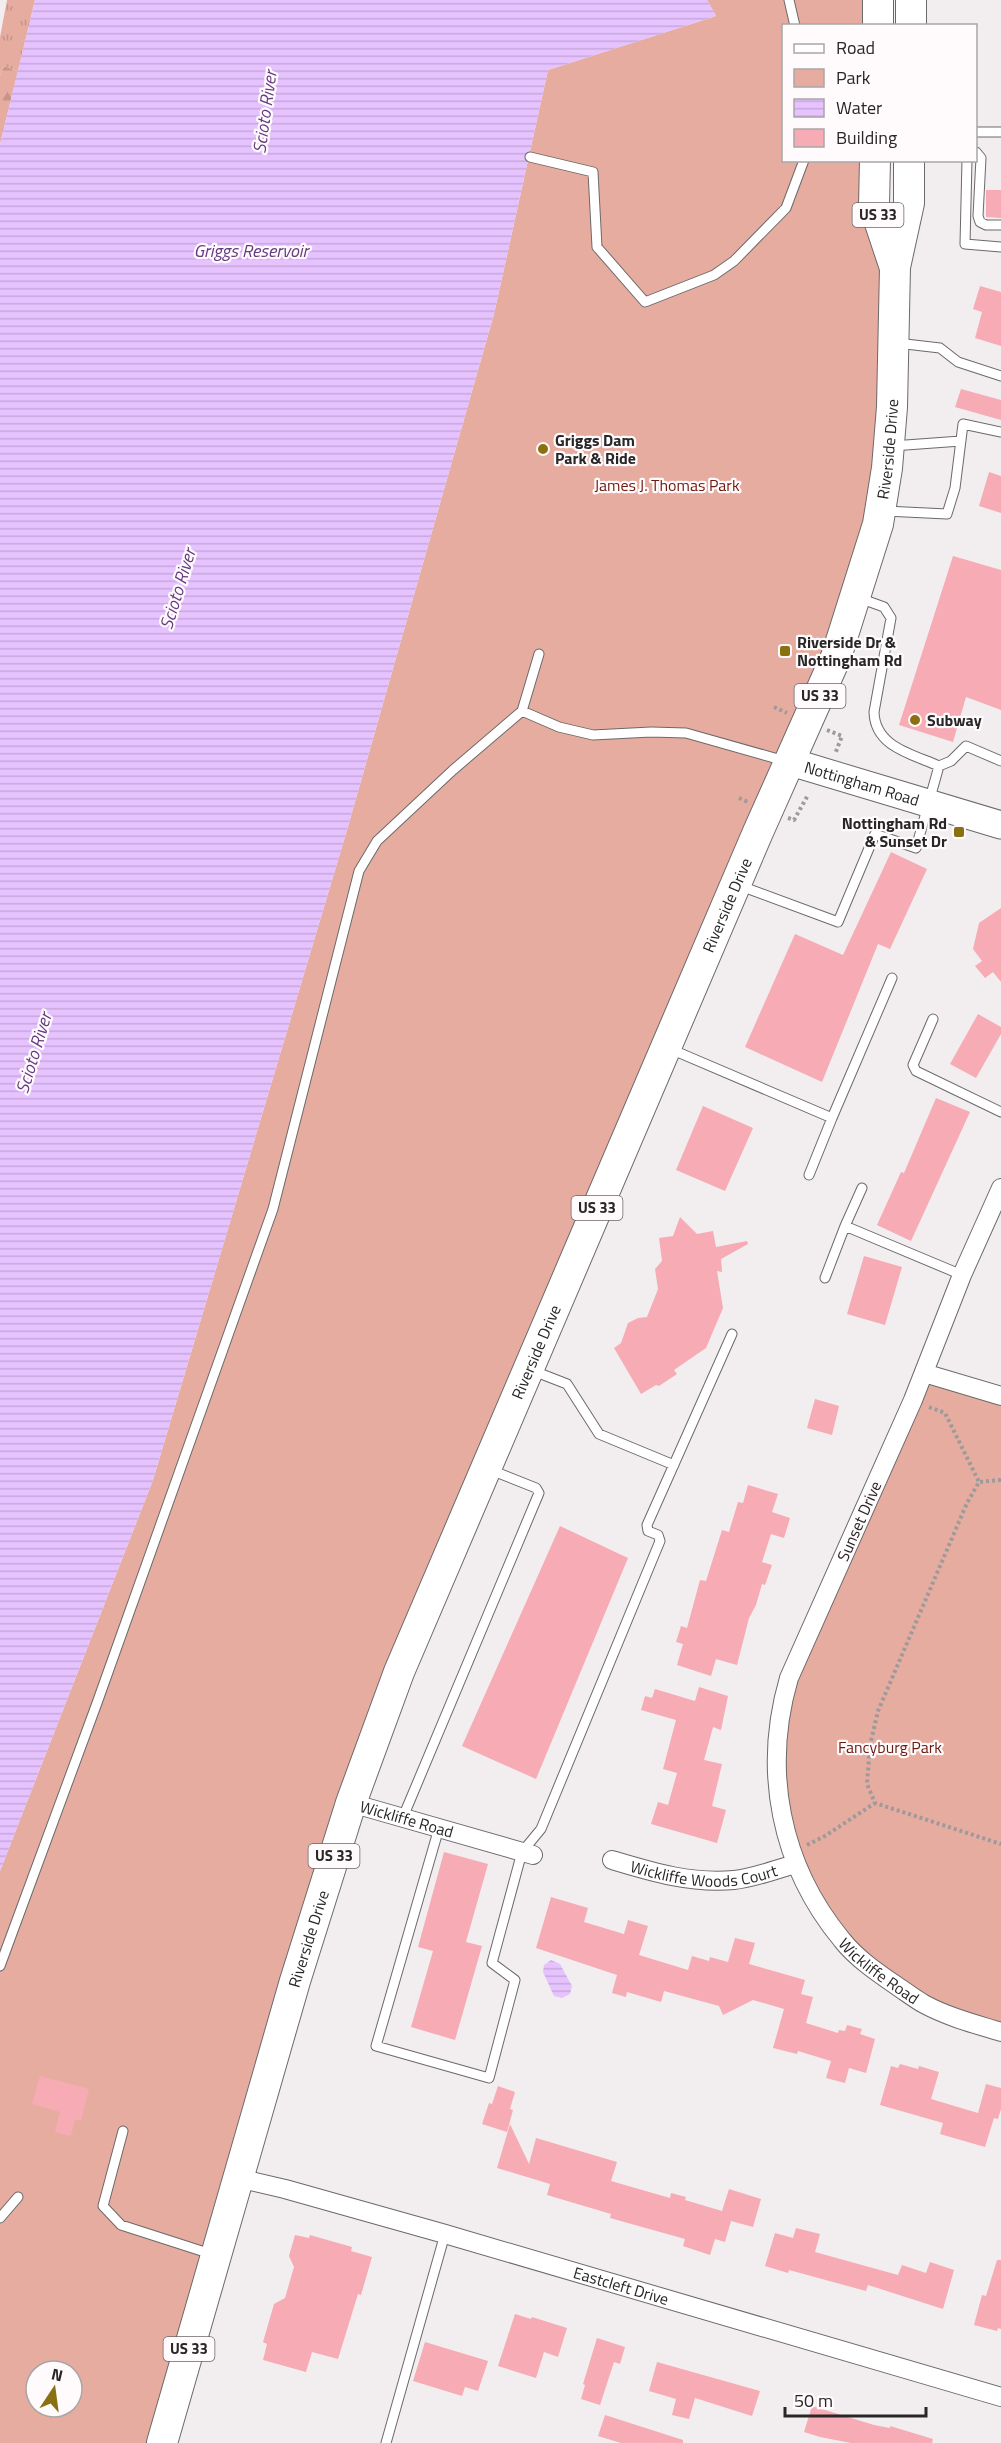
<svg xmlns="http://www.w3.org/2000/svg" width="1001" height="2443" font-family="'Titillium Web',sans-serif">
<style>
.grass{fill:url(#grass-tufts)}
.forest{fill:url(#forest-firs)}
.green{fill:#e7aca0;fill-rule:evenodd}
.water{fill:url(#water-rules)}
.building{fill:#f6abb5}
.lines{fill:none;stroke-linecap:round;stroke-linejoin:round}
.lane-casing{stroke:#6c696a;stroke-width:11}
.street-casing{stroke:#6c696a;stroke-width:20}
.secondary-casing{stroke:#6c696a;stroke-width:29}
.primary-casing{stroke:#6c696a;stroke-width:32}
.path{stroke:#9d9a9b;stroke-width:4;stroke-dasharray:3 3;stroke-linecap:butt}
.lane{stroke:#fff;stroke-width:9}
.street{stroke:#fff;stroke-width:18}
.secondary{stroke:#fff;stroke-width:27}
.primary{stroke:#fff;stroke-width:30}
.poi-dot{fill:#8a7011;stroke:#fffbfd;stroke-width:2}
.labels{text-anchor:middle;stroke-width:4.5;stroke-linejoin:round;paint-order:stroke}
.shield{fill:#fffbfd;stroke:#686767;stroke-width:1.5}
.shield-label{font-size:15px;font-weight:bold;fill:#282727}
.poi-label{font-size:16px;font-weight:bold;fill:#282727;stroke:#fffbfd;text-anchor:start}
.street-label{font-size:16px;fill:#282727;stroke:#fffbfd}
.park-label{font-size:16px;fill:#6d1a0f;stroke:#fffbfd}
.water-label{font-size:18px;font-style:italic;fill:#663b80;stroke:#fffbfd}
</style>
<defs>
<pattern id="grass-tufts" width="24" height="20" patternUnits="userSpaceOnUse" patternTransform="scale(1.5)"><rect width="24" height="20" fill="#e7aca0"/><path d="M3 7l-1-3M5 7V3M7 7l1-3M15 17l-1-3M17 17v-4M19 17l1-3" fill="none" stroke="#c6948a"/></pattern>
<pattern id="forest-firs" width="22" height="20" patternUnits="userSpaceOnUse" patternTransform="scale(1.5)"><rect width="22" height="20" fill="#e7aca0"/><path d="M5 1l3.5 6h-7zM16 11l3.5 6h-7z" fill="#c6948a"/></pattern>
<pattern id="water-rules" width="6" height="5" patternUnits="userSpaceOnUse" patternTransform="scale(1.5)"><rect width="6" height="5" fill="#e6c3ff"/><path d="M0 2.5h6" fill="none" stroke="#c5a8db"/></pattern>
</defs>
<rect width="100%" height="100%" fill="#f2eeef"/>
<!-- grass -->
<path class="grass" d="M7,0h28l-17,71 -15,-5 -3,10v-39z"/>
<!-- forest -->
<path class="forest" d="M3,66l15,5 -18,73v-68z"/>
<!-- green -->
<path class="green" d="M707,0h157l-1,25 -79,1v134l77,1 32,182 -15,181 -479,1148 -237,771h-162v-572l153,-391 194,-650 147,-516 54,-244 168,-54zM36,2371h36v36h-36z
M924,1373l77,23v636l-77,-28 -82,-63 -54,-97 -6,-142z"/>
<!-- water -->
<path class="water" d="M35,0h672l9,16 -168,54 -54,244 -147,516 -194,650 -153,391v-1727z
M551,1960l9,4 12,22 -2,8 -8,4 -8,-2 -11,-24 1,-7z"/>
<!-- building -->
<path class="building" d="M986,190h15v28l-15,-1z
M980,286l21,6v54l-26,-8 7,-26 -9,-3z
M961,389l40,11v20l-46,-13z
M989,472l12,4v37l-22,-7z
M953,556l48,14v140l-35,-13 -13,45 -54,-17z
M891,852l36,17 -37,80 -12,-5 -56,138 -77,-35 50,-113 48,21z
M1001,908v74l-8,-10 -8,6 -10,-12 7,-5 -9,-12 6,-26z
M978,1014l23,13v7l-25,44 -26,-14z
M936,1098l34,14 -59,129 -34,-16 24,-53 3,1z
M703,1106l50,22 -28,63 -49,-21z
M680,1217l17,17 16,-3 3,16 31,-6 1,3 -27,15 1,13 -5,-1 6,37 -17,40 -32,22 3,4 -18,12 -3,-1 -15,9 -27,-46 7,-5 7,-20 10,-5 9,-1 11,-28 -3,-20 7,-8 -3,-23 14,-2z
M864,1256l38,11 -17,58 -38,-11z
M815,1399l24,7 -7,29 -25,-7z
M748,1485l30,9 -6,18 18,6 -6,20 -13,-4 -9,28 10,3 -7,20 -3,-1 -6,21 -7,13 -12,47 -21,-6 -5,17 -34,-11 6,-21 -7,-2 5,-16 6,2 13,-48 6,1 16,-51 7,2 9,-30 5,1z
M560,1526l68,32 -92,221 -74,-33z
M699,1687l29,9 -7,34 -8,-3 -9,33 18,4 -10,42 14,4 -9,33 -66,-19 7,-22 10,3 9,-32 -14,-4 13,-49 -35,-10 4,-14 7,2 3,-9 40,12z
M444,1852l44,12 -22,78 16,4 -27,94 -44,-13 22,-76 -15,-4z
M551,1897l37,11 -4,14 40,12 4,-14 20,6 -9,29 49,15 4,-14 17,5 1,-4 18,5 7,-24 20,5 -6,21 56,16 -4,14 12,3 -7,26 32,10 1,-3 6,1 2,-6 15,4 -2,5 15,5 -9,34 -17,-5 -4,15 -19,-5 5,-17 -33,-10 -1,3 -24,-6 11,-39 -31,-9 -30,15 -4,-9 -55,-15 -3,11 -34,-10 -1,5 -14,-4 5,-18 -81,-27z
M900,2064l18,5 1,-3 20,6 -8,27 47,14 8,-29 15,4v21l-3,10 -4,-1 -9,29 -45,-13 3,-11 -63,-18 11,-39 7,2z
M40,2076l49,13 -8,32 -6,-2 -4,17 -16,-4 5,-20 -28,-8z
M498,2086l17,6 -5,17 3,1 -6,22 -25,-8 7,-21 3,1z
M510,2124l19,40 7,-26 81,24 -6,19 59,17 1,-5 15,4 -1,3 37,11 7,-22 32,10 -8,28 -22,-6 -6,21 -10,-3 -5,16 -27,-9 2,-7 -75,-21 1,-4 -64,-19 3,-11 -53,-16z
M796,2228l24,6 -5,18 83,23 4,-10 24,8 4,-11 24,8 -11,39 -75,-24 -2,6 -77,-21 -1,3 -23,-7 10,-33 18,5z
M295,2235l14,3 1,-3 42,12 -1,4 21,6 -11,38 -3,-1 -20,65 -26,-7 -6,20 -43,-12 4,-16 -4,-2 11,-38 11,-6 9,-31 -5,-11z
M997,2260h4v69l-3,-1 -1,3 -23,-6 8,-30 4,1z
M515,2314l16,5 1,-2 35,11 -9,29 -14,-5 -8,26 -38,-12z
M597,2338l28,9 -5,17 -6,-2 -14,43 -19,-6 4,-14 -2,-1z
M425,2342l63,19 -10,30 -13,-4 -3,9 -49,-15z
M657,2362l103,29 -8,25 -57,-18 -6,21 -17,-4 4,-16 -27,-8z
M812,2406l62,19 16,3v-2l43,13 -1,4h-81l-31,-6 -16,-5z
M605,2415l78,25v3h-62l-23,-7z"/>
<g class="lines">
<!-- lane casing -->
<g class="lane-casing">
<path id="lane" d="M789,0l6,26
M976,132h25
M976,152l5,6 -3,58 2,6 6,3h15
M530,157l63,15 4,75 48,55 69,-27 20,-14 52,-53 18,-48
M967,160l-2,84 36,3
M897,343l43,5 18,14 43,14
M892,446l69,-5
M885,511l62,3 8,-26 8,-64 38,8
M859,598l25,9 7,11 -17,94c1,35 38,42 65,54l12,-5 15,-15 35,15
M522,711l37,16 34,8 58,-3 35,1 99,28
M738,885l100,37 37,-88 41,14 23,-82
M933,1019l-20,46 3,6 85,41
M668,1048l164,70 60,-140
M809,1175l23,-57
M845,1226l17,-38
M825,1278l20,-52 117,49
M531,1370l36,14 32,50 75,31
M403,1817l136,-324 -3,-5 -48,-19
M439,1828l-63,218 113,32 26,-98 -23,-17 30,-111 19,-23 119,-288 -2,-6 -10,-4 -1,-6 85,-191
M0,1966l97,-263 176,-494 86,-338 18,-30 76,-71 69,-59 17,-57
M123,2131l-20,75 18,19 90,29
M0,2218l18,-21
M386,2443l59,-209"/>
</g>
<!-- street casing -->
<g class="street-casing">
<g id="street">
<path id="s1" d="M1001,1188l-39,87 -49,125 -124,278c-27,92 -9,187 53,262 14,18 36,33 55,46 9,6 18,13 27,18 24,13 51,20 77,28"/>
<path d="M924,1373l77,23"/>
<path id="s2" d="M351,1803l182,52"/>
<path id="s3" d="M612,1860c40,12 79,24 122,20 21,-2 42,-11 62,-16"/>
<path id="s4" d="M238,2178l47,11 160,45 556,163"/>
</g>
</g>
<!-- secondary casing -->
<g class="secondary-casing">
<g id="secondary">
<path id="s5" d="M791,762l210,63"/>
</g>
</g>
<!-- primary casing -->
<g class="primary-casing">
<g id="primary">
<path d="M878,26v-26"/>
<path d="M911,26v-26"/>
<path d="M875,160l-1,45 20,60"/>
<path id="s6" d="M162,2443l133,-462 56,-178 48,-131 359,-840 78,-175 42,-133 9,-56 5,-61 3,-140 14,-64v-43"/>
</g>
</g>
<!-- path -->
<path class="path" d="M774,707l13,6
M827,730l15,6 -7,18
M739,798l9,4
M788,818l6,2 14,-25
M929,1407l16,6 34,69
M1001,1480l-22,2 -12,21 -89,208 -8,34 -3,39 8,19 126,41
M807,1845l18,-9 50,-33"/>
<!-- lane -->
<use href="#lane" class="lane"/>
<!-- street -->
<use href="#street" class="street"/>
<!-- secondary -->
<use href="#secondary" class="secondary"/>
<!-- primary -->
<use href="#primary" class="primary"/>
</g>
<!-- markers -->
<g class="poi-dot">
<circle cx="543" cy="449" r="6"/>
<rect x="779" y="645" width="12" height="12" rx="3"/>
<circle cx="915" cy="720" r="6"/>
<rect x="953" y="826" width="12" height="12" rx="3"/>
</g>
<g class="labels">
<!-- shield labels -->
<g class="shield">
<rect x="852.5" y="203" width="51" height="24" rx="4.5"/>
<rect x="794.5" y="684" width="51" height="24" rx="4.5"/>
<rect x="571.5" y="1196" width="51" height="24" rx="4.5"/>
<rect x="308.5" y="1844" width="51" height="24" rx="4.5"/>
<rect x="163.5" y="2337" width="51" height="24" rx="4.5"/>
</g>
<g class="shield-label">
<text x="878" y="220">US 33</text>
<text x="820" y="701">US 33</text>
<text x="597" y="1213">US 33</text>
<text x="334" y="1861">US 33</text>
<text x="189" y="2354">US 33</text>
</g>
<!-- poi labels -->
<g class="poi-label">
<text x="555" y="446">Griggs Dam<tspan x="555" dy="18">Park &amp; Ride</tspan></text>
<text x="797" y="648">Riverside Dr &amp;<tspan x="797" dy="18">Nottingham Rd</tspan></text>
<text x="927" y="726">Subway</text>
<text x="947" y="829" text-anchor="end">Nottingham Rd<tspan x="947" dy="18">&amp; Sunset Dr</tspan></text>
</g>
<!-- street labels -->
<g class="street-label">
<text dy="6" stroke="none"><textPath href="#s6" startOffset="2127">Riverside Drive</textPath></text>
<text dy="6" stroke="none"><textPath href="#s5" startOffset="74">Nottingham Road</textPath></text>
<text dy="6" stroke="none"><textPath href="#s6" startOffset="1641">Riverside Drive</textPath></text>
<text dy="6" stroke="none"><textPath href="#s6" startOffset="1155">Riverside Drive</textPath></text>
<text transform="translate(859 1521) rotate(-66)" y="6">Sunset Drive</text>
<text dy="6" stroke="none"><textPath href="#s2" startOffset="58">Wickliffe Road</textPath></text>
<text dy="6" stroke="none"><textPath href="#s3" startOffset="94">Wickliffe Woods Court</textPath></text>
<text dy="6" stroke="none"><textPath href="#s6" startOffset="525">Riverside Drive</textPath></text>
<text dy="6" stroke="none"><textPath href="#s1" startOffset="861">Wickliffe Road</textPath></text>
<text dy="6" stroke="none"><textPath href="#s4" startOffset="398">Eastcleft Drive</textPath></text>
</g>
<!-- park labels -->
<g class="park-label">
<text x="667" y="491">James J. Thomas Park</text>
<text x="890" y="1753">Fancyburg Park</text>
</g>
<!-- water labels -->
<g class="water-label">
<text transform="translate(265 112) rotate(-82)" y="6">Scioto River</text>
<text x="251" y="257">Griggs Reservoir</text>
<text transform="translate(178 589) rotate(-73)" y="6">Scioto River</text>
<text transform="translate(34 1053) rotate(-73)" y="6">Scioto River</text>
</g>
</g>
<!-- legend -->
<rect x="782" y="24" width="195" height="138" fill="#fffbfd" stroke="#a9a6a7" stroke-width="1.5"/>
<rect x="794" y="44" width="30" height="9" fill="#ffffff" stroke="#a9a6a7" stroke-width="1.5"/>
<text x="836" y="54" font-size="18" fill="#282727">Road</text>
<rect x="794" y="69" width="30" height="18" fill="#e7aca0" stroke="#a9a6a7" stroke-width="1.5"/>
<text x="836" y="84" font-size="18" fill="#282727">Park</text>
<rect x="794" y="99" width="30" height="18" fill="url(#water-rules)" stroke="#a9a6a7" stroke-width="1.5"/>
<text x="836" y="114" font-size="18" fill="#282727">Water</text>
<rect x="794" y="129" width="30" height="18" fill="#f6abb5" stroke="#a9a6a7" stroke-width="1.5"/>
<text x="836" y="144" font-size="18" fill="#282727">Building</text>
<!-- north arrow -->
<g transform="translate(54 2389) rotate(13)"><circle r="28" fill="#fffbfd" stroke="#a9a6a7" stroke-width="1.5"/>
<path d="M0-4.5L10 22L0 15L-10 22Z" fill="#8a7011"/>
<text y="-9" font-size="16" font-weight="bold" text-anchor="middle" fill="#282727">N</text>
</g>
<!-- scale -->
<path d="M785 2407v9h141v-9" fill="none" stroke="#282727" stroke-width="3"/>
<text x="794" y="2407" font-size="18" fill="#282727" stroke="#fffbfd" stroke-width="4.5" paint-order="stroke">50 m</text>
</svg>
